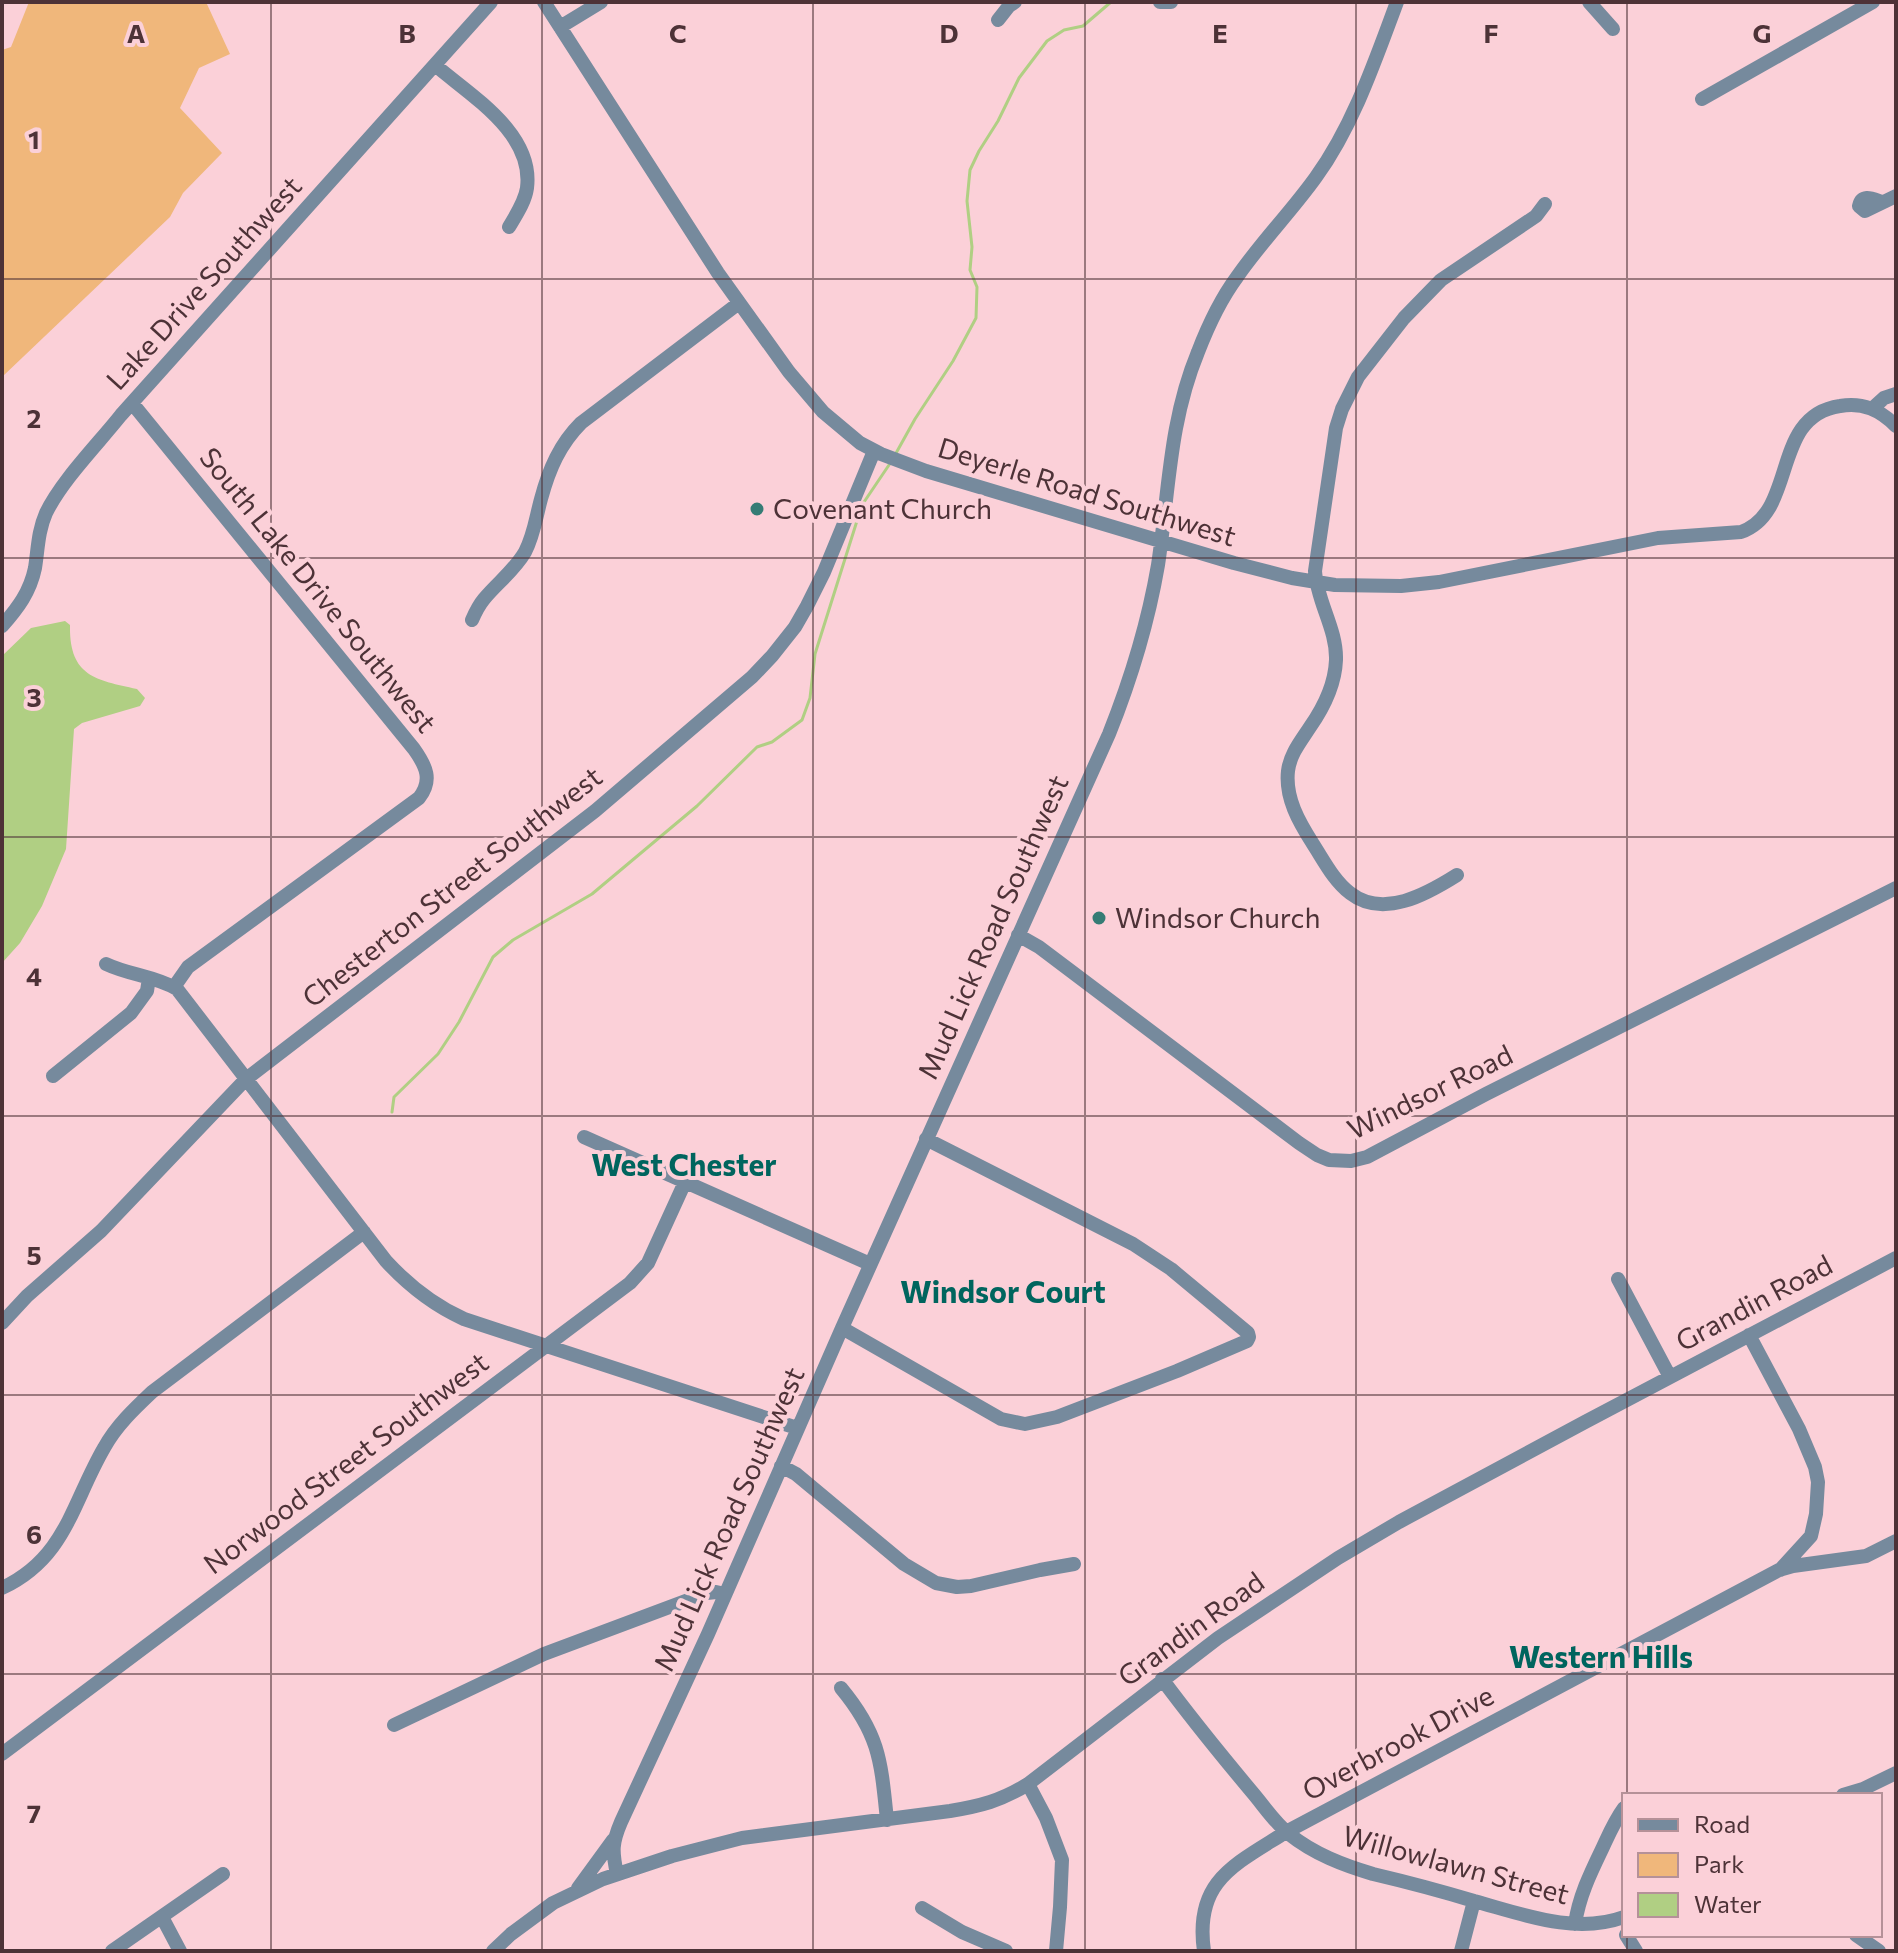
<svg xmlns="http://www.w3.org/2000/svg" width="1898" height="1953" font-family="Commissioner,sans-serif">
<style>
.green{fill:#f0b77b}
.water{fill:#b0cf83}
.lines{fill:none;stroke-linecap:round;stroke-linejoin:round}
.stream{stroke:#b0cf83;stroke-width:3}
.minor{stroke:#768a9d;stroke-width:14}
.grid{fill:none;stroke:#4d3237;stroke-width:2;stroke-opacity:0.55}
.poi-dot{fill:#357c75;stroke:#fbd0d8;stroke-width:3}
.labels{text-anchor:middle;stroke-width:8;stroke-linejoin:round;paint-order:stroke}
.street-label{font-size:28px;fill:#4d3237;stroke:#fbd0d8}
.poi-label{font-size:28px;fill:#4d3237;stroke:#fbd0d8;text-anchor:start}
.neighbourhood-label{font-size:30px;font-weight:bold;fill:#00655e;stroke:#fbd0d8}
.grid-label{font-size:26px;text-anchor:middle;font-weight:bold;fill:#4d3237;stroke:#fbd0d8;stroke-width:8;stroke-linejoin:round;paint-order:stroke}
</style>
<rect width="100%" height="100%" fill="#fbd0d8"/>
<!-- green -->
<path class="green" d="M29,2h177l24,52 -31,14 -19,40 42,45 -39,40 -13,24 -168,160v-327l9,-3z"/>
<!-- water -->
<path class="water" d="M65,621l5,4c-1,51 25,55 67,64l8,9 -5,8 -58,17 -8,6 -8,120 -24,57 -22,37 -18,20v-307l29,-28z"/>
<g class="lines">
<!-- stream -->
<path class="stream" d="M895,455l20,-36 38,-58 23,-43 1,-31 -7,-17 2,-23 -5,-46 3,-31 9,-19 19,-30 21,-43 28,-37 17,-11 19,-4 28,-24
M392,1112l2,-15 44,-43 21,-32 34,-65 20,-17 79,-46 105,-88 60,-59 15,-5 30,-22 8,-22 5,-44 47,-149 29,-43"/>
<!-- minor -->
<path class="minor" d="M544,2l174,271 71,99 34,40 37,31 21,11 45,17 308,92 58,15 43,7 66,1 38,-4 219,-44 83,-6c57,-20 29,-116 99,-126 23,-4 40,4 56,20
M1160,2h11
M1589,2l24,27
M998,20l11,-14 6,-4
M560,27l41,-25
M435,65c36,31 99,68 92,123 -2,14 -11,27 -18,39
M1702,99l171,-97
M1882,202c-9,-3 -20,-9 -23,4l6,5 31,-15
M132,403l282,346c12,17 19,31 5,49l-231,169 -14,20
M1873,408l11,-10 12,-4
M472,620c3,-7 7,-15 12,-21 13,-16 30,-28 41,-47 9,-17 11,-35 16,-53 8,-30 19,-55 40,-76l158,-120
M2,626c16,-18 28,-34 33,-58 3,-19 3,-37 11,-55 16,-33 52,-69 75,-98l370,-413
M1457,875c-30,19 -74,44 -107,18 -16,-12 -26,-32 -37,-49 -14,-22 -28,-46 -25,-73 2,-17 13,-30 22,-44 14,-20 25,-42 26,-67 1,-31 -19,-58 -21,-89l21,-143 6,-19 16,-32 46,-59 37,-38 95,-64 9,-12
M1018,935l21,12 260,196 18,12 12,5 22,1 16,-4 119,-63 410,-206
M106,964c23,11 49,12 71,25l209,272c23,25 47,44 78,58l333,109
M53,1076l78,-63 16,-22 2,-13
M584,1137l286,127
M1618,1279l52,98
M2,1323l25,-27 74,-65 145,-152 349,-268 157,-134 20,-21 23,-29 12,-21 17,-34 50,-121
M842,1328l159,91 24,5 32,-7 120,-46 70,-30 2,-4 -1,-4 -77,-64 -38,-25 -207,-105
M1749,1335l50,94 16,38 3,15 -2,32 -5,22 -31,34
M781,1466l15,8 108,90 32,19 21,4 14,-1 69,-16 34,-6
M2,1588c64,-30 70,-85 102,-140 12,-22 30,-39 48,-56l212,-160
M1162,1679c29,39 59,76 90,113 12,14 23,31 37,42 25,20 54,31 84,40 34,8 68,17 101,27 48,13 101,34 150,16
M841,1688c39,47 40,74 46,132
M394,1725l150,-71 163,-61 9,-1 9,2
M2,1754l628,-471 18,-20 37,-81
M1028,1784l18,34 16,42 -2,47 -4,44
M1843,1795l20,-6 33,-16
M617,1874c-5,-23 -5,-31 4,-52l87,-188 134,-306 267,-594c22,-55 39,-111 49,-169 11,-73 11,-143 40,-213 10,-26 22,-52 39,-75 24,-35 54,-65 79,-100 37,-51 59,-116 81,-175
M578,1888l35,-48
M922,1908l40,24 44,19
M162,1917l18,34
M1575,1924c4,-28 16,-52 28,-77 6,-13 12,-27 21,-39
M1626,1935l10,16
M1856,1935l23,16
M112,1951l111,-77
M493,1951l18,-17 42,-31 50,-24 69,-23 70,-18 208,-27c30,-5 51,-10 78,-27l190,-146 120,-80 61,-36 186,-100 311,-164
M1204,1951c-10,-70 30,-86 82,-119l493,-262 14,-4 73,-10 30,-15
M1461,1951l13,-50"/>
</g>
<!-- grid -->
<path class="grid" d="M271,2v1949M542,2v1949M813,2v1949M1085,2v1949M1356,2v1949M1627,2v1793M2,279h1894M2,558h1894M2,837h1894M2,1116h1894M2,1395h1894M2,1674h1894M1627,1935v16"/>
<!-- markers -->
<g class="poi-dot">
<circle cx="757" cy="509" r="8"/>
<circle cx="1099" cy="918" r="8"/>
</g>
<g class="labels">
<!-- street labels -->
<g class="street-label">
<text transform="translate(204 283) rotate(-48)" y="10">Lake Drive Southwest</text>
<text transform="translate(1087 492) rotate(17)" y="10">Deyerle Road Southwest</text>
<text transform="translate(318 590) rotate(51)" y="10">South Lake Drive Southwest</text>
<text transform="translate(452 887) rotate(-38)" y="10">Chesterton Street Southwest</text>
<text transform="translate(993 927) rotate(-66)" y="10">Mud Lick Road Southwest</text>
<text transform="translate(1430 1092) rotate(-26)" y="10">Windsor Road</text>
<text transform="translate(1754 1303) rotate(-28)" y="10">Grandin Road</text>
<text transform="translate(346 1463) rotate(-37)" y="10">Norwood Street Southwest</text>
<text transform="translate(729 1519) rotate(-66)" y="10">Mud Lick Road Southwest</text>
<text transform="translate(1191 1629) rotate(-36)" y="10">Grandin Road</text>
<text transform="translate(1398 1743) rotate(-28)" y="10">Overbrook Drive</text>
<text transform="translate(1456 1865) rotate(15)" y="10">Willowlawn Street</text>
</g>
<!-- poi labels -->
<g class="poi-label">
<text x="773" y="519">Covenant Church</text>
<text x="1115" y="928">Windsor Church</text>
</g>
<!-- neighbourhood labels -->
<g class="neighbourhood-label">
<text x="684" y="1176">West Chester</text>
<text x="1003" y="1303">Windsor Court</text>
<text x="1601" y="1668">Western Hills</text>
</g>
</g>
<g class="grid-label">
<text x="136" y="43">A</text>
<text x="407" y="43">B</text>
<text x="678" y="43">C</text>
<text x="949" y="43">D</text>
<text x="1220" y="43">E</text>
<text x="1491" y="43">F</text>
<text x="1762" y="43">G</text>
<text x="34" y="149">1</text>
<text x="34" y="428">2</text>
<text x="34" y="707">3</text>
<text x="34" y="986">4</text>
<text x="34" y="1265">5</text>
<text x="34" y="1544">6</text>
<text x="34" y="1823">7</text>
</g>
<!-- border -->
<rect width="1898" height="1953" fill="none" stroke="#4d3237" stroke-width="8"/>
<!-- legend -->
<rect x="1622" y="1793" width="260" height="144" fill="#fbd0d8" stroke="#b59198" stroke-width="2"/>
<rect x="1638" y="1819" width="40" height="12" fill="#768a9d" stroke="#b59198" stroke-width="2"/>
<text x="1694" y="1833" font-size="24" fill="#4d3237">Road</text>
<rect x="1638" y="1853" width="40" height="24" fill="#f0b77b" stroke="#b59198" stroke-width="2"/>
<text x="1694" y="1873" font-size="24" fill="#4d3237">Park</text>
<rect x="1638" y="1893" width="40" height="24" fill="#b0cf83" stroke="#b59198" stroke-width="2"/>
<text x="1694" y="1913" font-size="24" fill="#4d3237">Water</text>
</svg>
